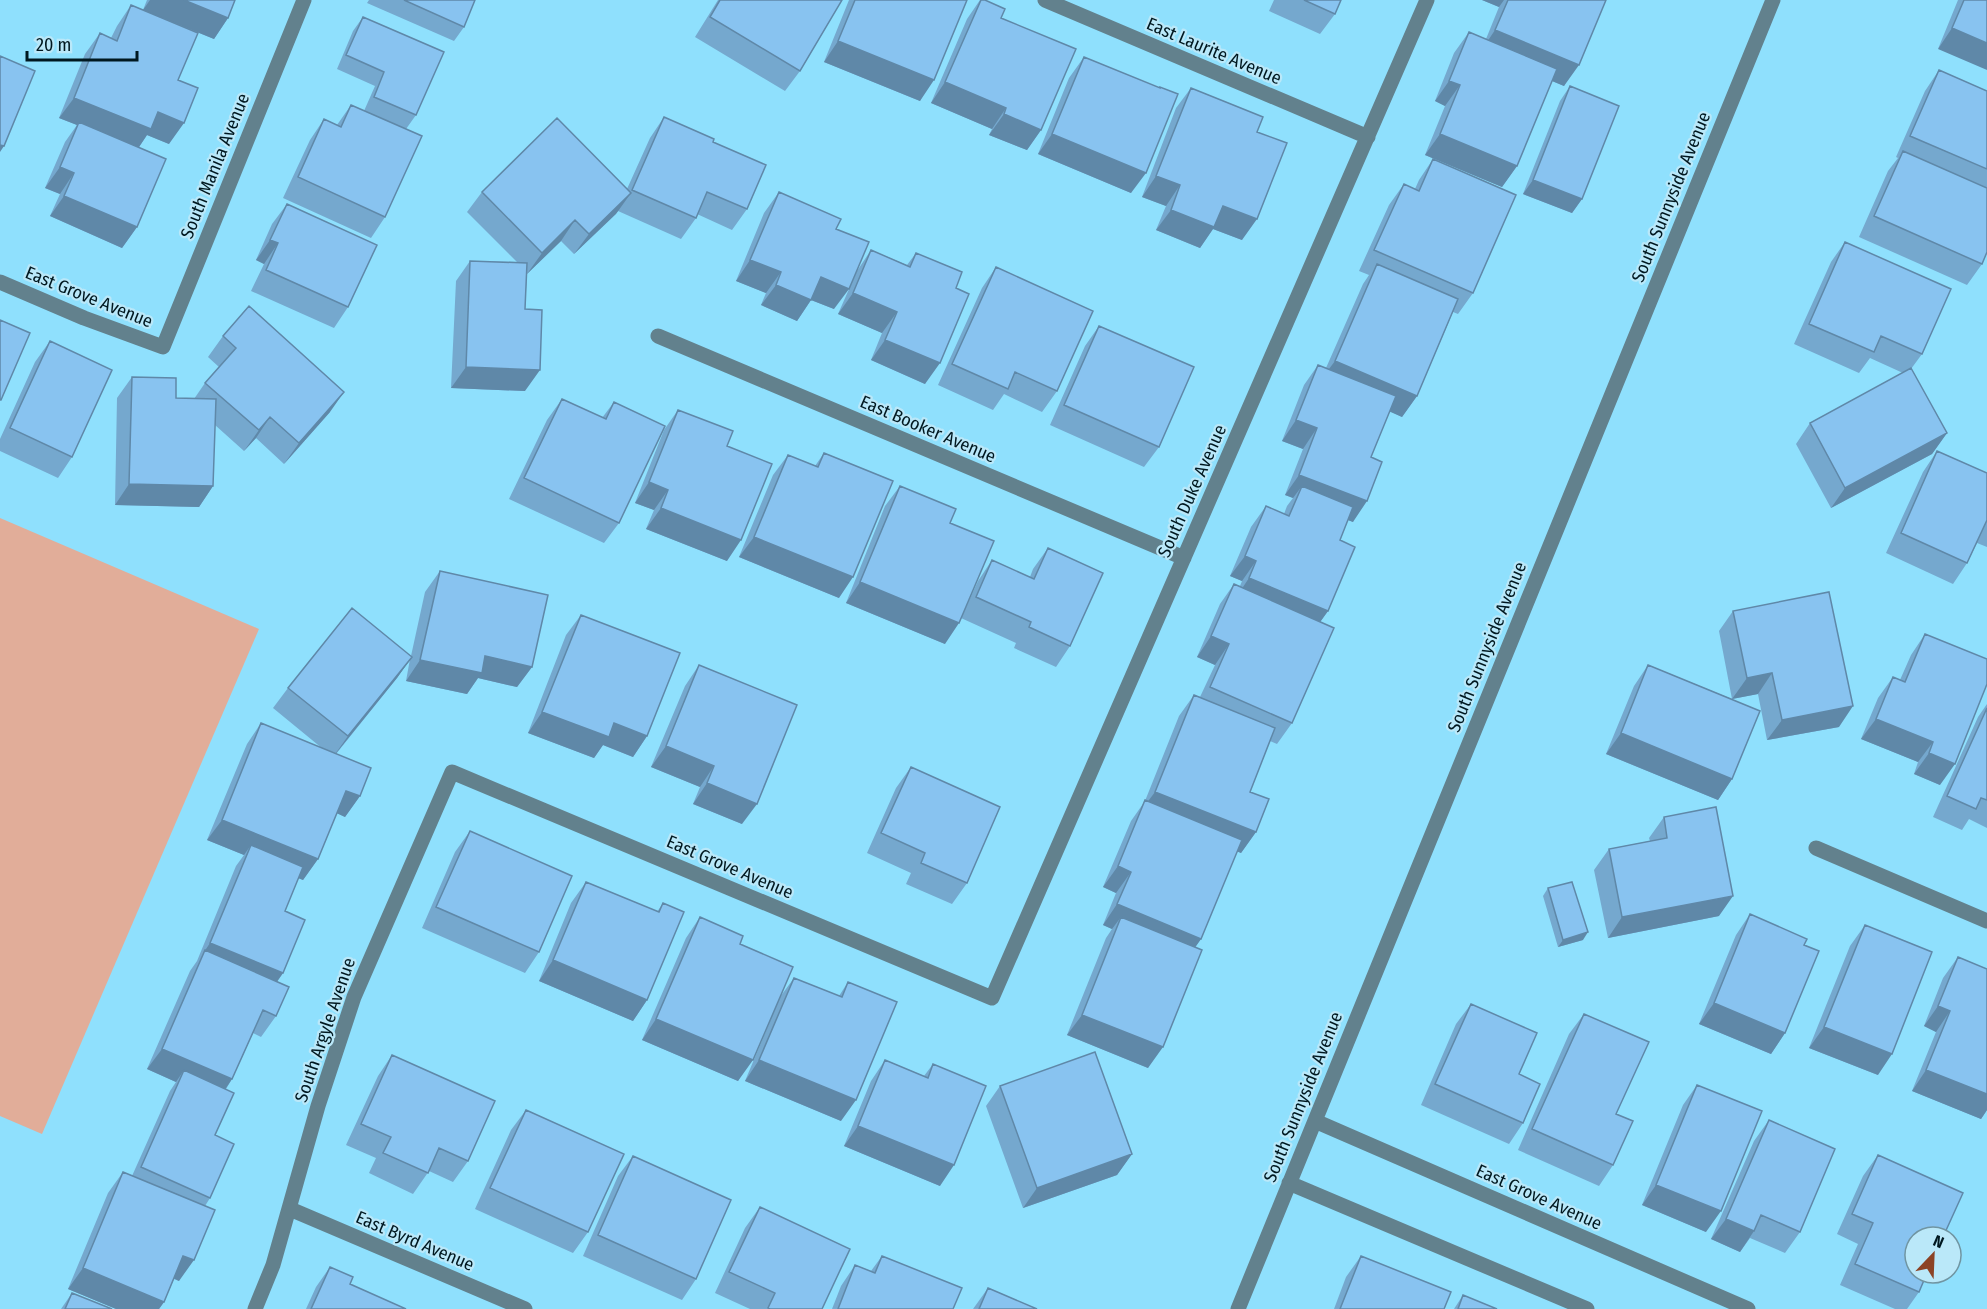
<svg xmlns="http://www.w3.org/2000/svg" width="1987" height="1309" font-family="'Fira Sans Condensed',sans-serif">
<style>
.green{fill:#e1ad99}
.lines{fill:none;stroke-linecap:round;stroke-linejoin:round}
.minor{stroke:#62818d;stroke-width:15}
.wall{fill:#75a8ce}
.shaded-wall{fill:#5f88a8}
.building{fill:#88c3f0;stroke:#5f88a8;stroke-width:1.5}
.labels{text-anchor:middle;stroke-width:4.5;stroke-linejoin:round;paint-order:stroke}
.street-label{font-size:18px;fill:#001820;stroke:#bae8f9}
</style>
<rect width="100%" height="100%" fill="#8fe0fd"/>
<!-- green -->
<path class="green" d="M0,518l259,111 -217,505 -42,-18z"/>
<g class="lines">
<!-- minor -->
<path class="minor" d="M1045,0l323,137
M0,282l84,36 79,29 141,-347
M658,336l526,222
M1816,848l171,73
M1315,1121l433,188
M1289,1183l298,126
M290,1209l235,100
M255,1309l18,-44 45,-159 36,-109 98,-225 540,226 435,-998
M1238,1309l535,-1309"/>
</g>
<!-- wall -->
<path class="wall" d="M147,0h88l-7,18 -14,21 -69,-28 33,69 -9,64 -22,-9 -8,12 -2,80 -15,21 -72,-32 10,-22 -15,-6 20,-46 12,-17 -18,-7 26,-64 15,-21 11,5 6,-12 14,-21 12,5z
M369,0h106l-11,27 -10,14 -87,-38z
M718,0h124l-42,71 -15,20 -90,-54z
M849,0h118l-47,101 -96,-39z
M980,0h5l16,18 40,112 -14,20 -38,-15 3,-6 -61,-26 36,-84z
M1274,0h67l-6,14 -15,20 -51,-23z
M1482,0h124l-42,86 -12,-5 -35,85 -15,21 -77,-32 20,-49 -10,-5 19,-48 15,-21 17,7 13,-32z
M1958,0h29l-49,49z
M363,17l53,98 -10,14 -21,88 -14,21 -88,-40 27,-58 14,-21 13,6 14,-20 13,6 11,-25 -38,-17 16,-38z
M1084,57l75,31 -28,105 -93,-39 31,-76z
M1939,70l48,21v161l-5,12 -15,21 -108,-48 29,-66 10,-13 -2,-1 29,-66z
M1570,86l12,113 -10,14 -49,-19 37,-93z
M1191,88l66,44 -15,108 -29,-11 -13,19 -44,-18 10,-24 -24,-9 34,-89z
M664,117l49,25 34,67 -15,21 -35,-16 -1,4 -15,21 -63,-28 -44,43 -13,-13 -34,33v-1l-2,36v82l-74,-3 5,-107 14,-20 47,1 -50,-50 15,-20 145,-3 23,-51z
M1433,159l40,134 -15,21 -5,-2 -36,84 -15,21 -12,-6 -19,46 -18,65 -5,-2 -8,20 -12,71 -8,11 -28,101 -15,21 -7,-3 -20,51 6,40 -15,21 -4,-2 -36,88 -6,8 -47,121 -81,-33 39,-97 6,-9 -9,-4 13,-32 -13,-6 28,-66 14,-20 34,-85 15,-21 6,2 15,-32 -18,-8 23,-53 14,-20 6,2 2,-5 -12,-5 21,-49 15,-21 18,8 3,-8 6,-8 -8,-3 18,-46 -21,-8 22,-56 14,-20 8,3 37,-84 6,-9 -10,-4 30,-66 15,-21 11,5 4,-9z
M779,192l57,37 -2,80 -23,-9 -14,21 -36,-16 5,-12 -30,-12 28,-68z
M287,204l61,103 -14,21 -83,-37 13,-27 -8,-4 16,-36z
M1845,242l77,112 -11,15 36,64 -15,21 -101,54 -35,-64 14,-21 93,-50 -33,-15 -11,15 -65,-29 37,-82z
M871,250l36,15 9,-12 40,35 -31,96 -54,-24 11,-27 -44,-19 19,-43z
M996,267l61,124 -15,21 -38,-18 -11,16 -55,-25 44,-97z
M1099,326l60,121 -15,20 -94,-42 35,-79z
M223,336l107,76 -46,52 -28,-26 -12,13 -29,-26 -2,61 -14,21 -84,-2 2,-107 15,-21 44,21 18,1 11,-16 14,-16 -11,-10z
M50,341l22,116 -14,21 -58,-27v-12l35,-77z
M562,399l40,19 12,-16 5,121 -15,20 -95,-44 38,-79z
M678,410l49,36v115l-81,-32 8,-19 -19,-7 29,-73z
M1937,451l50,22v74l-10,-4 -10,20 -14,21 -67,-31 37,-81z
M824,453l15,145 -100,-41 34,-82 15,-20 27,11z
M900,486l50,37 -5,121 -99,-41 39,-97z
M1048,548l22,98 -14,21 -42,-19 2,-5 -55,-25 17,-37 14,-21 38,17 3,-8z
M440,571l92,96 -15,20 -39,-9 -11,16 -61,-13 4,-22 -13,19 -61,76 24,42 -15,21 -8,-4 -19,46 -15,21 -5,-2 -13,33 -2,62 -6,9 -1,34 -15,21 -8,-4 -21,46 -6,10 -11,46 -5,63 -5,8 -26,75 -5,-2 -10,23 -5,7h-43l-48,-20 40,-96 15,-21 9,4 38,-85 6,-9 -29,-13 43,-98 7,-10 39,-95 8,-11 -37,-15 40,-96 14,-21 62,26 -50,-41 15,-20 123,-32 14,-64z
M1733,611l106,116 -72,13 -9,-46 -26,5v80l-14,21 -112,-46 28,-68 14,-21 84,34 -13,-68z
M581,615l66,121 -14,21 -30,-12 -9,13 -66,-25 38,-98z
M1925,634l15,151 -26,-11 4,-12 -57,-23 17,-41 15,-21 7,3 11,-25z
M699,665l43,159 -49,-20 7,-17 -49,-20 34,-81z
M1987,704v124l-18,-9 -7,11 -29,-13 45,-100z
M911,767l56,116 -15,21 -46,-20 5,-11 -44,-20 29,-65z
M1664,817l55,99 -111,22 -14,-68 15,-21 41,-8 -1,-3z
M470,831l69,121 -14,21 -103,-45 33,-76z
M586,882l71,30 6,-9 -16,97 -14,21 -94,-40 32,-78z
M1548,888l35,52 -25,7 -15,-51z
M1750,914l54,31 -19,88 -14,21 -72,-30 37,-89z
M700,917l40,27 40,53 14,-19 45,18 9,-14 -7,139 -96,-40 26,-62 -33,62 -96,-41 44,-102z
M1865,925l13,150 -69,-27 41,-102z
M1958,957l29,12v141l-6,9 -69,-28 24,-59 -12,-6 19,-48z
M1471,1004l48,70 4,49 -14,21 -88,-39 35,-81z
M1584,1014l32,100 -3,51 -14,21 -81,-36 51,-116z
M392,1055l76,106 -15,21 -24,-11 -16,23 -44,-21 7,-15 -30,-13 32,-69z
M885,1060l39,16 9,-12 7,122 -96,-40 27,-65z
M1697,1085l9,147 -64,-27 41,-100z
M1000,1086l132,68 -15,21 -94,33 -37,-102z
M526,1110l62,122 -15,21 -98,-44 36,-79z
M1769,1120l31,112 -15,21 -35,-15 -10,14 -29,-13 43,-98z
M1878,1155l41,137 -12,17h-12l-55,-24 18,-41 -21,-10 26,-58z
M633,1156l63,123 -14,21 -99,-44 35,-80z
M760,1207l62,102h-72l-35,-16 30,-65z
M882,1256l71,53h-121l9,-23 14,-21 16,6z
M1361,1256l83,53h-110l12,-32z
M330,1267l20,17 56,25h-100l10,-22z
M988,1288l49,21h-64z
M72,1293l40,16h-51z
M1463,1295l34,14h-43z"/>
<!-- shaded-wall -->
<path class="shaded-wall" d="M150,0h34l44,18 -14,21 -71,-29z
M1482,0h22l-5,7z
M1952,28l35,15v27l-49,-21z
M1495,30l84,35 -15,21 -83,-35z
M838,41l96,39 -14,21 -96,-39z
M1449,81l11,4 -15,21 -10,-5z
M945,82l61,26 -14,21 -61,-26z
M74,98l84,14 26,11 -15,21 -22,-9 -10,15 -58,-28 -2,3 -18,-7z
M1004,114l37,16 -14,20 -38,-15z
M1052,134l94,39 -15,20 -93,-39z
M1440,134l77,32 -15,21 -77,-32z
M0,145l4,1 -4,6z
M60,167l14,6 -14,21 -15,-6z
M1156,176l24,9 -14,21 -24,-9z
M1533,180l49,19 -10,14 -49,-19z
M631,193l-15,21 -42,40 15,-20z
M64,196l73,31 -15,21 -72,-32z
M1223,206l34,13 -15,21 -29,-11 -13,19 -44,-18 15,-20z
M575,220l-14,21 -34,33 15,-21z
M270,240l8,3 -14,21 -8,-4z
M750,260l31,12 -15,21 -30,-12z
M821,277l28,12 -15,20 -23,-9 -14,21 -36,-16 15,-20z
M853,293l44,19 -15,21 -44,-19z
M885,340l55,23 -15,21 -54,-24z
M1335,361l82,35 -15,21 -82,-36z
M466,367l74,3 -15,21 -74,-3z
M344,392l-14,20 -46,52 15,-21z
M270,417l-14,21 -12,13 15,-21z
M1296,420l21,8 -14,21 -21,-8z
M1947,433l-15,21 -101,54 14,-20z
M1299,475l68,26 -14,21 -57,-22 6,-14 -9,12 -8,-3z
M649,482l19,8 -14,20 -19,-7z
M129,484l84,2 -14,21 -84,-2z
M661,508l80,32 -14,21 -81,-32z
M754,537l99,40 -14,21 -100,-41z
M1245,556l11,5 -14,20 -12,-5z
M1249,578l79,33 -15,21 -78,-33z
M860,582l99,41 -14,21 -99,-41z
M1211,636l18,8 -14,21 -18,-8z
M485,656l47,11 -15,20 -39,-9 -11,16 -61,-13 14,-21z
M412,657l-15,21 -64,79 15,-21z
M1772,673l-14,21 -26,5 15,-21z
M1853,706l-14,21 -72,13 15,-20z
M542,712l72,11 33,13 -14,21 -30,-12 -9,13 -66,-25z
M1876,719l57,23 -15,20 -57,-23z
M1621,733l111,46 -14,21 -112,-46z
M666,746l48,20 -14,21 -49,-20z
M1929,753l26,11 -15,21 -26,-11z
M707,783l50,21 -15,20 -49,-20z
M346,791l14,5 -15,21 -13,-6z
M1155,792l101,40 -15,21 -101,-41z
M222,820l96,39 -15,21 -57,-24 5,-11 -7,10 -37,-15z
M1118,866l13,6 -15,21 -13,-6z
M1733,896l-14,20 -111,22 14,-21z
M1117,904l84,35 -14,20 -66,-42 -9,12 -9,-4z
M1588,932l-5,8 -25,7 5,-7z
M210,943l73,30 -15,21 -64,-42z
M553,960l94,40 -14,21 -94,-40z
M1714,1003l71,30 -14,21 -72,-30z
M1938,1006l12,5 -14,21 -12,-6z
M1082,1015l81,32 -15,21 -81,-33z
M656,1019l97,41 -15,21 -96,-41z
M1824,1027l68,27 -14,21 -69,-27z
M162,1049l70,30 -14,21 -34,-30 -8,12 -29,-13z
M759,1060l97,40 -15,21 -96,-40z
M1926,1070l61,24v16l-6,9 -69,-28z
M858,1126l96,39 -14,21 -96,-40z
M1132,1154l-15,21 -94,33 14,-20z
M1656,1185l65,26 -15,21 -64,-27z
M1726,1219l28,12 -14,21 -29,-13z
M183,1256l11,4 -15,21 -10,-5z
M83,1268l81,34 -5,7h-43l-48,-20z"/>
<!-- building -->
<path class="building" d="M184,0h51l-7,18z
M404,0h71l-11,27z
M720,0h122l-42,71 -90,-54z
M855,0h112l-33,80 -96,-39z
M981,0h4l20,9 -4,9 75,31 -35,81 -37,-16 2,-6 -61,-26z
M1304,0h37l-6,14z
M1508,0h98l-27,65 -84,-35z
M1964,0h23v43l-35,-15z
M131,5l67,28 -20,47 20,8 -14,35 -26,-11 -7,17 -77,-31 26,-65 17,8z
M363,17l81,35 -28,63 -42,-18 10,-25 -38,-17z
M1469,32l88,37 -40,97 -77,-32 20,-49 -11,-4z
M0,56l35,15 -31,75 -4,-1z
M1084,57l76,31v-1l18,7 -32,79 -94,-39z
M1939,70l48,21v78l-77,-33z
M1570,86l49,20 -37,93 -49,-19z
M1191,88l72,29 -6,15 30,11 -30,76 -34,-13 -9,21 -43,-17 9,-25 -24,-9z
M351,105l71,31 -37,81 -87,-40 26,-58 17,8z
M664,117l50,22 -1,3 53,23 -19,44 -40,-17 -11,26 -64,-28z
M557,118l74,75 -42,41 -14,-14 -33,33 -60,-61z
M79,122l87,37 -29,68 -73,-31 10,-23 -14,-6z
M1903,151l84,37v64l-5,12 -108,-48z
M1433,159l83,36 -43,98 -99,-43 30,-66 15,7z
M779,192l62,27 -5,10 33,13 -20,47 -28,-12 -10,23 -35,-15 5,-13 -31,-12z
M287,204l90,41 -29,62 -82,-37 12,-27 -8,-3z
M1845,242l106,47 -29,65 -41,-18 -7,16 -65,-28z
M871,250l39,17 6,-14 46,19 -6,16 13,6 -29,69 -55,-23 12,-28 -44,-19z
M470,261l57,2 -2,46 17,1 -2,60 -74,-3z
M1377,264l81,35 -41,97 -82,-35z
M996,267l97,44 -36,80 -42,-19 -7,17 -56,-25z
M249,306l95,86 -45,51 -29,-26 -11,13 -54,-47 31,-35 -13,-12z
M0,320l30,13 -29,67h-1z
M1099,326l95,41 -35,80 -95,-42z
M50,341l62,29 -40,87 -62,-29z
M1318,365l78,31 -25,61 11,5 -15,39 -68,-26 18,-47 -21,-8z
M1911,368l36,65 -102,55 -35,-65z
M132,377l44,1v20l40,1 -3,87 -84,-2z
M562,399l44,20 8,-17 51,24 -46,97 -95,-45z
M678,410l55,21 -6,15 45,18 -31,76 -80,-32 7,-18 -19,-8z
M1937,451l50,22v47l-20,43 -66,-30z
M824,453l69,28 -40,96 -99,-40 34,-82 30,12z
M900,486l56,23 -6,14 44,18 -35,82 -99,-41z
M1302,486l51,21 -13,33 15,7 -27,64 -79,-33 7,-17 -11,-5 21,-50 23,10z
M1048,548l55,25 -33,73 -41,-19 2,-5 -55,-25 16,-37 42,19z
M440,571l108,24 -16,72 -47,-11 -3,17 -62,-13z
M1234,584l100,44 -42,95 -82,-36 19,-43 -18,-8z
M1829,592l24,114 -71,14 -10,-47 -25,5 -14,-67z
M352,608l60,49 -64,79 -60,-48z
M581,615l99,38 -33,83 -33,-13 -5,14 -67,-25z
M1925,634l62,25v25l-32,80 -26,-11 4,-11 -57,-23 17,-42 12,5z
M699,665l98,40 -40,99 -50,-21 7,-17 -48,-20z
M1648,665l112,46 -28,68 -111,-46z
M1194,695l81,33 -25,64 19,7 -13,33 -101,-40z
M1987,708v92l-6,-2 -5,11 -29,-13z
M261,723l110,45 -11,28 -14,-5 -28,68 -96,-39z
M911,767l89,40 -33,76 -46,-20 4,-10 -44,-20z
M1145,800l97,40 -41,99 -84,-35 14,-32 -13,-6z
M1716,807l17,89 -111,21 -13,-68 58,-11 -3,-21z
M470,831l102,45 -33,76 -103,-45z
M251,845l52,22 -18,44 20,9 -22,53 -73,-30z
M586,882l73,30 4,-9 21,9 -37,88 -94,-40z
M1572,882l16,50 -25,8 -15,-52z
M1750,914l57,25 -3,6 15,6 -34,82 -71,-30z
M700,917l43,19 -3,8 53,23 -40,93 -97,-41z
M1121,917l81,33 -39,97 -81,-32z
M1865,925l67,27 -40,102 -68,-27z
M205,950l84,37 -13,29 -13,-6 -31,69 -70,-30z
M1958,957l29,12v125l-61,-24 24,-59 -12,-5z
M794,978l48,19 6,-15 49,20 -41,98 -97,-40z
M1471,1004l66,29 -18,41 21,10 -17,39 -88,-39z
M1584,1014l65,28 -33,72 17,7 -20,44 -81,-36z
M1095,1052l37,102 -95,34 -37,-102z
M392,1055l103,46 -27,60 -29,-13 -11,25 -45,-20 8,-16 -30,-13z
M885,1060l43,18 5,-14 53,22 -32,79 -96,-39z
M184,1070l50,23 -19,42 19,9 -24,54 -69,-31z
M1697,1085l65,26 -41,100 -65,-26z
M526,1110l98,44 -36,78 -98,-44z
M1769,1120l66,29 -35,83 -39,-17 -7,16 -28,-12z
M1878,1155l85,38 -20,44h-28v36h12l-8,19 -64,-28 18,-41 -21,-9z
M633,1156l98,44 -35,79 -98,-44z
M123,1172l92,38 -21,50 -11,-4 -19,46 -81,-34z
M760,1207l90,42 -28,60h-52l-2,-1 7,-15 -46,-21z
M882,1256l80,32 -9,21h-115l17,-44 20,8z
M1361,1256l90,36 -7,17h-104z
M330,1267l23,10 -3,7 56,25h-95z
M988,1288l49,21h-58z
M72,1293l40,16h-47z
M1463,1295l34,14h-39z"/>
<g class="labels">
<!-- street labels -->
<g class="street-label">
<text transform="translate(1214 51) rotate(23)" y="6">East Laurite Avenue</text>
<text transform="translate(215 166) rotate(-68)" y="6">South Manila Avenue</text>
<text transform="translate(1671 197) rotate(-68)" y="6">South Sunnyside Avenue</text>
<text transform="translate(89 297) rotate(22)" y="6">East Grove Avenue</text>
<text transform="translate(928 429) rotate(23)" y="6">East Booker Avenue</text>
<text transform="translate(1192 491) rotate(-66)" y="6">South Duke Avenue</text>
<text transform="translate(1487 647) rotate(-68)" y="6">South Sunnyside Avenue</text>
<text transform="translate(730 867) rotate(23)" y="6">East Grove Avenue</text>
<text transform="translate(325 1030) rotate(-71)" y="6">South Argyle Avenue</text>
<text transform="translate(1303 1097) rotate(-68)" y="6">South Sunnyside Avenue</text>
<text transform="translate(1539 1197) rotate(24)" y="6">East Grove Avenue</text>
<text transform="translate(415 1241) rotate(23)" y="6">East Byrd Avenue</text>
</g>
</g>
<!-- north arrow -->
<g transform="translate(1933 1255) rotate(23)"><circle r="28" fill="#bae8f9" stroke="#7095a2" stroke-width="1.5"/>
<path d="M0-4.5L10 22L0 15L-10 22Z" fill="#8c4325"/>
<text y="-9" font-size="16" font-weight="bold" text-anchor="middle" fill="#001820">N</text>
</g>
<!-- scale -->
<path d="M27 51v9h110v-9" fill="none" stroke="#001820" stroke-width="3"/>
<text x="36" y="51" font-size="18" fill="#001820" stroke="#bae8f9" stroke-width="4.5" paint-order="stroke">20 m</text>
</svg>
